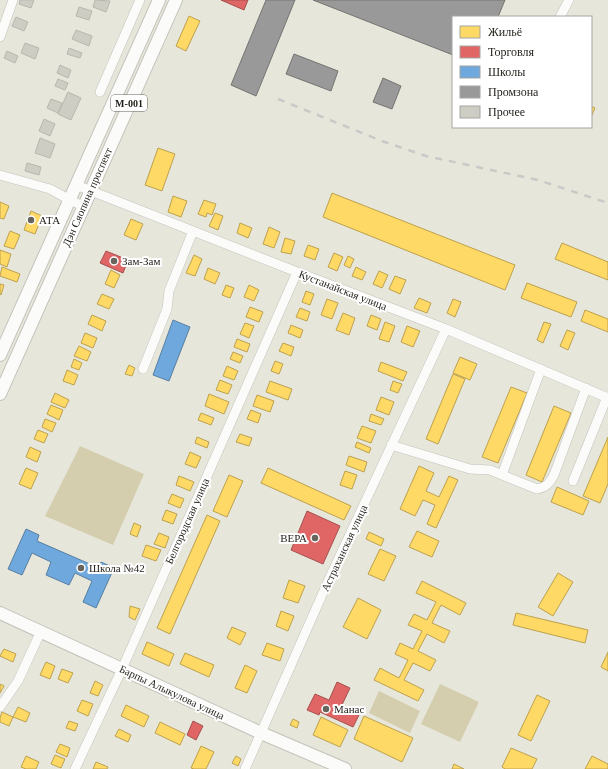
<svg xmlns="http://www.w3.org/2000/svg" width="608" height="769" font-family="'Times New Roman',serif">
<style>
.green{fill:#d4ceae}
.homes{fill:#ffd966;stroke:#bca14e}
.shops{fill:#e06666;stroke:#a6504e}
.schools{fill:#6fa8dc;stroke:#577fa1}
.industry{fill:#999;stroke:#757472}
.building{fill:#cecdc4;stroke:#b9b7ae}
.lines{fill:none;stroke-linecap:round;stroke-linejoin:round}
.minor-casing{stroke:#c4c2ba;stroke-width:10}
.major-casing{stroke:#c4c2ba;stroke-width:14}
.minor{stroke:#fbfbfa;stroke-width:9}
.major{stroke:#fbfbfa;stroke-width:12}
.rail{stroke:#cac9c7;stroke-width:2.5;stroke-dasharray:7 7;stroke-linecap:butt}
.poi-dot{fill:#66645c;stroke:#fff;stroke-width:1.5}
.labels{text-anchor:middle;stroke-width:4;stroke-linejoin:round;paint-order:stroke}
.shield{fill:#fff;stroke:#63625d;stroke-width:1}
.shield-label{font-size:10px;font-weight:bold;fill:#201e17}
.street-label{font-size:11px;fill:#201e17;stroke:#fff}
.poi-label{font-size:11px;fill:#201e17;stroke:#fff;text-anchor:start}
</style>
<rect width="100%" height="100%" fill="#e7e6db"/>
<!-- green -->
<path class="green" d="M80,446l64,28 -31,71 -68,-29z
M440,684l39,18 -19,40 -39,-18z
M379,691l41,20 -10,22 -41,-20z"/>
<!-- homes -->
<path class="homes" d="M189,16l11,5 -14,30 -10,-5z
M591,106l4,2 -4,9z
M158,148l17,6 -13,37 -17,-6z
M332,193l183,72 -10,25 -182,-73z
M173,196l14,5 -6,16 -13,-5z
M204,200l12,4 -4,11 -5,-2 -1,4 -8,-3z
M0,202l9,4 -5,13 -4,-1z
M31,211l11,5 -7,18 -11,-4z
M215,213l8,3 -5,14 -9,-4z
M131,219l12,5 -7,16 -12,-5z
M240,223l12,5 -4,10 -11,-5z
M269,227l11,5 -6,16 -11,-4z
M10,231l10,4 -6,14 -10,-3z
M285,238l10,3 -4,13 -10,-2z
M562,243l46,19v18l-53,-21z
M308,245l11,4 -4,11 -11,-4z
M0,250l11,4 -4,13 -7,-3z
M334,253l9,4 -6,14 -9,-4z
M194,255l8,4 -7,17 -9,-3z
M348,256l6,3 -4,9 -6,-3z
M2,267l18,7 -3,8 -17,-6z
M356,267l10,5 -4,8 -10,-4z
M208,268l12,5 -5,11 -11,-5z
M111,270l9,5 -6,13 -9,-4z
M379,271l9,4 -6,13 -9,-4z
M395,276l11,4 -6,14 -11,-5z
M527,283l50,19 -6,15 -50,-19z
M0,284l4,1 -3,10 -1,-1z
M226,285l8,3 -4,10 -8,-3z
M249,285l10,5 -5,11 -10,-4z
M306,291l8,3 -4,11 -8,-3z
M102,294l12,5 -5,10 -12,-5z
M419,298l12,5 -4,10 -13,-5z
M327,299l11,4 -6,16 -11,-4z
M453,299l8,3 -6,15 -8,-4z
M250,307l13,5 -4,10 -13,-5z
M300,308l10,4 -3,9 -11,-4z
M585,310l23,9v13l-27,-11z
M343,313l12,5 -6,17 -13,-5z
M92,315l14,6 -4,10 -14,-7z
M371,315l10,4 -4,11 -10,-4z
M385,322l10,4 -6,16 -10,-3z
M544,322l7,2 -8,19 -6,-3z
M245,323l9,3 -5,12 -9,-4z
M291,325l12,5 -3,8 -12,-5z
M407,326l13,5 -7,16 -12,-5z
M567,330l8,3 -7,17 -8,-4z
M85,333l12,5 -4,10 -12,-5z
M237,339l13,5 -3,8 -13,-5z
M283,343l11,4 -3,9 -12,-5z
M79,346l12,6 -4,9 -13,-5z
M233,352l10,4 -3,7 -10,-4z
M460,357l17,7 -7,16 -17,-7z
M74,359l8,4 -3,7 -8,-3z
M275,361l8,3 -4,10 -8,-3z
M381,362l26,10 -4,9 -25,-10z
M129,365l6,3 -3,8 -7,-2z
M227,366l11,5 -4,9 -11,-4z
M67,370l11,5 -4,10 -11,-4z
M453,374l12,5 -27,65 -12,-5z
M220,380l12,5 -4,9 -12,-4z
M270,381l22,8 -4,11 -22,-8z
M393,381l9,3 -4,9 -8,-3z
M511,387l16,6 -29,70 -16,-6z
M55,393l14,7 -4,8 -14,-6z
M209,394l20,8 -5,12 -19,-8z
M257,395l17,6 -4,11 -17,-6z
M381,397l13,5 -5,13 -13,-5z
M51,405l12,5 -4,10 -12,-6z
M554,406l17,7 -29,69 -16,-7z
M251,410l10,4 -3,9 -11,-4z
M201,413l13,5 -3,7 -13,-5z
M371,414l13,5 -3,6 -12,-4z
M45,419l11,4 -4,9 -10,-5z
M362,426l14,5 -5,12 -14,-5z
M38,430l10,4 -4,9 -10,-4z
M240,434l12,4 -3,8 -13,-4z
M197,437l12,5 -2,6 -12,-5z
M608,437v47l-8,19 -17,-7z
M357,442l14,6 -2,5 -14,-6z
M30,447l11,5 -4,10 -11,-5z
M190,452l11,5 -5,11 -11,-4z
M349,456l18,6 -3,10 -18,-7z
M419,466l15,7 -8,18 13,6 10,-21 9,4 -22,48 -9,-4 8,-19 -12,-5 -8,16 -15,-7z
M26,468l12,5 -7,16 -12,-5z
M268,468l83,38 -7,14 -83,-37z
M345,471l12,4 -5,14 -12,-4z
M229,475l14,6 -16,36 -14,-6z
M179,476l15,6 -4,9 -14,-6z
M557,487l32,14 -6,14 -32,-13z
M172,494l12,5 -4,9 -12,-5z
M166,510l11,4 -4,10 -11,-4z
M207,515l13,6 -50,113 -13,-6z
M134,523l7,3 -4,11 -7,-3z
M417,531l22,10 -7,16 -23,-10z
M369,532l15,7 -3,7 -15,-7z
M159,533l10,4 -4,11 -11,-4z
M146,545l15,5 -5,11 -14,-5z
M380,549l16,7 -12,25 -16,-7z
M558,573l15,9 -20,34 -15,-9z
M289,580l16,6 -7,17 -15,-5z
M422,581l44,22 -6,12 -19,-10 -9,18 18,8 -6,12 -17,-9 -9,17 18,9 -6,11 -17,-8 -9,17 20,10 -6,11 -44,-21 6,-12 19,10 9,-18 -13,-6 5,-11 13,6 9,-18 -14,-6 6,-11 13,6 9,-18 -20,-9z
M358,598l23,12 -14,29 -24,-12z
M130,606l10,3 -5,11 -6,-3z
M281,611l13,5 -6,15 -12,-5z
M516,613l72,17 -3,13 -72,-18z
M232,627l14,6 -6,12 -13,-7z
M147,642l27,12 -5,12 -27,-12z
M267,643l17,6 -4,12 -18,-6z
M4,649l12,5 -3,8 -13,-6z
M608,652v19l-7,-4z
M185,653l29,12 -5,12 -29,-13z
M46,662l9,4 -5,13 -10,-4z
M245,665l12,6 -10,22 -12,-5z
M62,669l11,4 -5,10 -10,-4z
M95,681l8,4 -5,11 -8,-3z
M0,684l4,2 -4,7z
M537,695l13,6 -19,40 -13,-6z
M82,700l11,4 -5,12 -11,-5z
M126,705l23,11 -5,11 -23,-11z
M18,707l12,6 -4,9 -13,-5z
M2,712l11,5 -4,9 -9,-4v-4z
M364,716l49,22 -11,24 -48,-23z
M321,717l27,13 -8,17 -27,-12z
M293,719l6,3 -2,6 -7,-3z
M69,721l9,3 -3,7 -9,-3z
M160,722l25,12 -5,11 -25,-12z
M119,729l12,6 -3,7 -13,-6z
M60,744l10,4 -3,9 -11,-5z
M201,746l13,6 -8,17h-12l-3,-1z
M511,748l26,11 -5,10h-27l-3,-2z
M55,755l10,4 -4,9 -10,-4z
M26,756l13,6 -3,7h-10l-5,-2z
M236,756l5,3 -3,7 -6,-3z
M592,756l16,8v5h-23z
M96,762l12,5 -1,2h-14z
M454,764l10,5h-12z"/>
<!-- shops -->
<path class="shops" d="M221,0h27l-4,10z
M106,251l22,9 -5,13 -23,-10z
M307,511l33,15 -17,38 -32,-14z
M337,682l13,6 -9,19 18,8 -6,12 -33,-15 -1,3 -12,-5 8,-16 14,6z
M193,721l10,5 -7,14 -9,-5z"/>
<!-- schools -->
<path class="schools" d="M173,320l17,7 -21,54 -16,-6z
M26,529l13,6 -2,6 62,27 2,-6 13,6 -18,40 -13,-6 9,-21 -17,-8 -6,12 -23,-10 5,-13 -19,-9 -10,22 -14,-6z"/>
<!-- industry -->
<path class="industry" d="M266,0h29l-39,96 -25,-11z
M313,0h192l-7,17h-45v38z
M294,54l44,17 -7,20 -45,-17z
M383,78l18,8 -9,23 -19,-7z"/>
<!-- building -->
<path class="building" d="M20,0h14l-3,8 -12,-4z
M95,0l15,1 -4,11 -13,-5z
M79,7l13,4 -3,9 -13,-4z
M16,17l12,5 -4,9 -12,-5z
M76,30l16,6 -3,10 -17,-7z
M25,43l14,5 -4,11 -14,-6z
M69,48l13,5 -2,5 -13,-4z
M7,51l11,5 -3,7 -11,-5z
M60,65l11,5 -3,8 -11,-5z
M58,79l10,4 -3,7 -10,-4z
M68,92l13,6 -10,22 -13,-6z
M51,99l11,4 -4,10 -11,-5z
M44,119l11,5 -5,12 -11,-5z
M40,138l15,6 -5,14 -15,-5z
M27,163l14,4 -2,8 -14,-4z"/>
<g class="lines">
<!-- minor casing -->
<g class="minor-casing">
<path id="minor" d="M560,17l9,-17
M0,37l13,-37
M100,92l40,-92
M0,175l50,14 20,11 13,6
M76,185l221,87 149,57 162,69
M143,369l24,-60 2,-18 24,-60
M391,445l79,24 20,1 47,19c9,-2 12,-5 17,-14l32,-87
M502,475l39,-106
M573,481l34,-84
M0,707l18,-26 23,-50
M75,769l47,-100 175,-397
M245,769l85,-192 116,-248"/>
</g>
<!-- major casing -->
<g class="major-casing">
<path id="major" d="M0,355l159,-355
M0,394l176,-394
M0,613l261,120 84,36"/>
</g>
<!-- minor -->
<use href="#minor" class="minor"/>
<!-- major -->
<use href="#major" class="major"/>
<!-- rail -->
<path class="rail" d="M278,99l104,42 44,15 112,24 70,23"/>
</g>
<!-- markers -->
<g class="poi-dot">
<circle cx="31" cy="220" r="4"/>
<circle cx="114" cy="261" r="4"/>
<circle cx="315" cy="538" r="4"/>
<circle cx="81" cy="568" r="4"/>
<circle cx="326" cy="709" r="4"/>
</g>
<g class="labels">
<!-- shield labels -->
<rect class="shield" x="111" y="95" width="36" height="16" rx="3"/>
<g class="shield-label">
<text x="129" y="107">M-001</text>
</g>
<!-- street labels -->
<g class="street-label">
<text transform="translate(87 197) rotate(-66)" y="4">Дэн Сяопина проспект</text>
<text transform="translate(343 290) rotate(21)" y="4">Кустанайская улица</text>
<text transform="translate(187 521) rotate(-66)" y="4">Белгородская улица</text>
<text transform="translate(344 548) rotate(-65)" y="4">Астраханская улица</text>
<text transform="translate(172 692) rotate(25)" y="4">Барпы Алыкулова улица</text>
</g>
<!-- poi labels -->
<g class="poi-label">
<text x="39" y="224">АТА</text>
<text x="122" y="265">Зам-Зам</text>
<text x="307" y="542" text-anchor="end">ВЕРА</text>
<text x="89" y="572">Школа №42</text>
<text x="334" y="713">Манас</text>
</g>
</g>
<!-- legend -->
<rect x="452" y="16" width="140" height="112" fill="#ffffff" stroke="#a6a5a2"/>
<rect x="460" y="26" width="20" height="12" fill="#ffd966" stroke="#a6a5a2"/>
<text x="488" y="36" font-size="12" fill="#201e17">Жильё</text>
<rect x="460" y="46" width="20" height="12" fill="#e06666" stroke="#a6a5a2"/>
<text x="488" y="56" font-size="12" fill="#201e17">Торговля</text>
<rect x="460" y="66" width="20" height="12" fill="#6fa8dc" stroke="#a6a5a2"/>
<text x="488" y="76" font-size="12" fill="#201e17">Школы</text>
<rect x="460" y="86" width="20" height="12" fill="#999999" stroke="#a6a5a2"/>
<text x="488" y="96" font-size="12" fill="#201e17">Промзона</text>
<rect x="460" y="106" width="20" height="12" fill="#cecdc4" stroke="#a6a5a2"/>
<text x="488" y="116" font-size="12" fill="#201e17">Прочее</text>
</svg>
